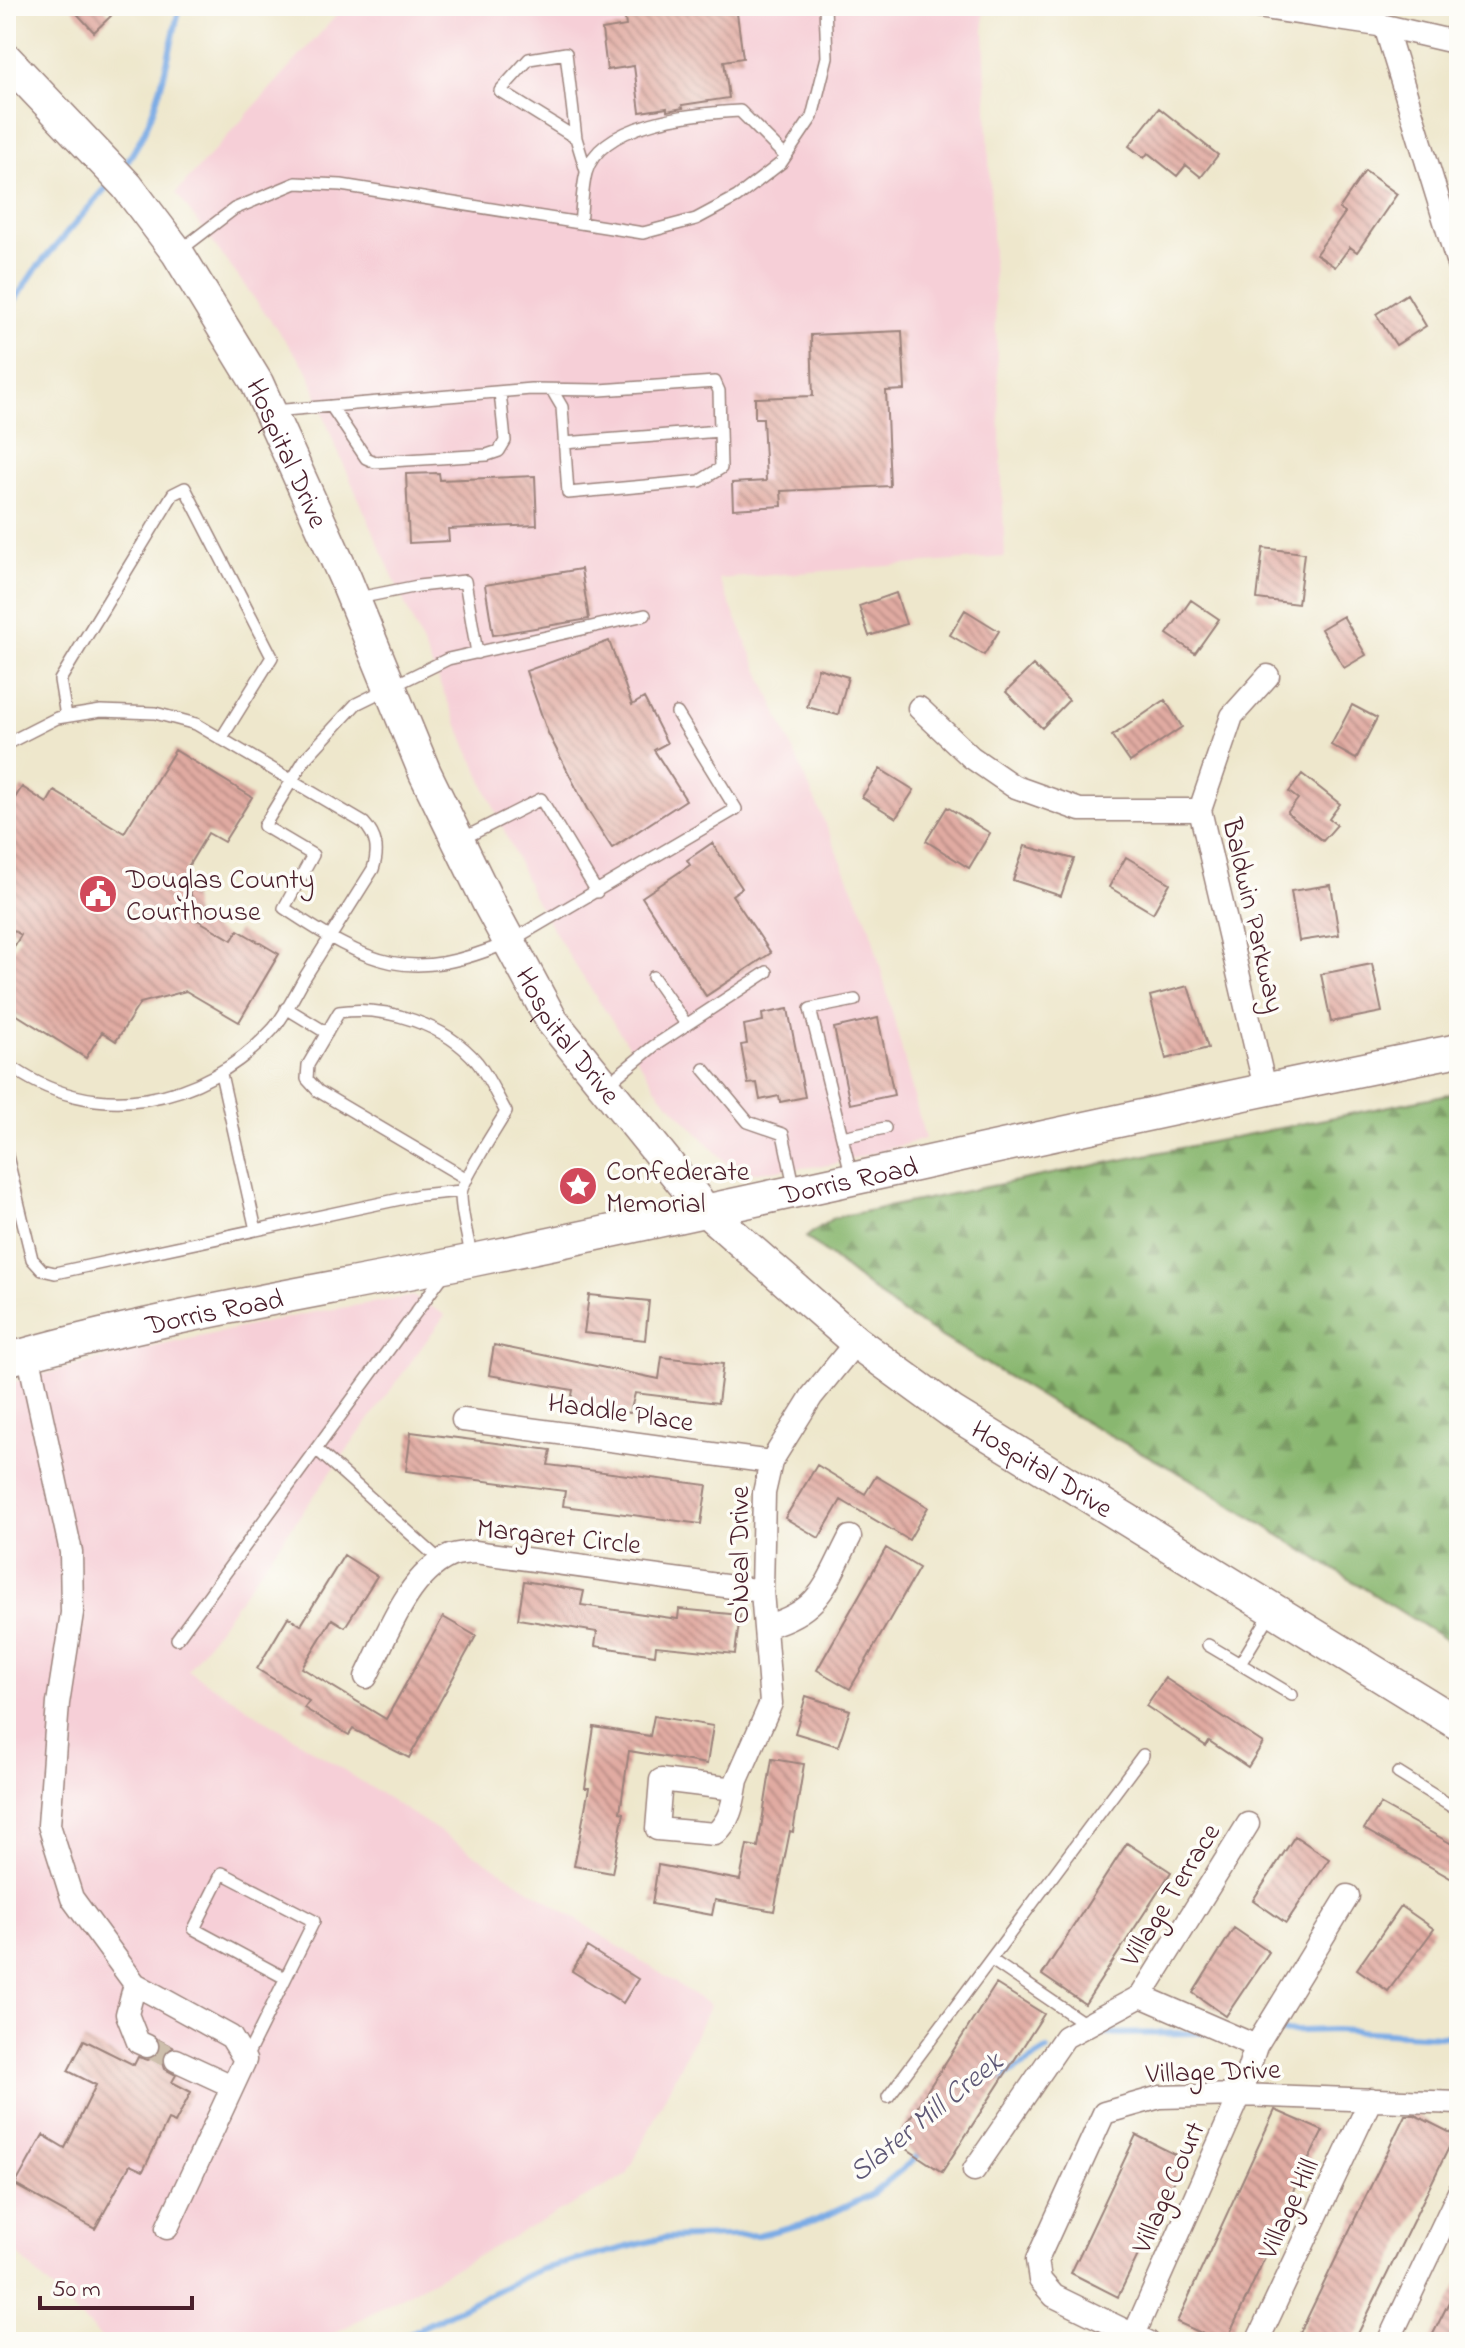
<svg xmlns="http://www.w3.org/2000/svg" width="1465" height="2348" font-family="'Indie Flower',sans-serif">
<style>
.built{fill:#f6cfd7}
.forest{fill:url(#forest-firs);stroke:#6a6b4d;stroke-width:2}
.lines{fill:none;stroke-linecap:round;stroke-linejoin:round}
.stream{stroke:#7aabe5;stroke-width:6}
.building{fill:url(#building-back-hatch)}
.street-tunnel{stroke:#cdbfac;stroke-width:22;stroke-dasharray:22 11;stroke-linecap:butt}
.lane-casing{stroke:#9c837c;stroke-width:14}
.street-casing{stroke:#9c837c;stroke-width:25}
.secondary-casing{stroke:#9c837c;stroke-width:35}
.lane{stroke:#fff;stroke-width:11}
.street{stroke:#fff;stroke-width:22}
.secondary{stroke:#fff;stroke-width:32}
.labels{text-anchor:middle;stroke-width:7;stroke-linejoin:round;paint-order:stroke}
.street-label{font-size:28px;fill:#4a1f2b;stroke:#fdfcf7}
.poi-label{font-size:28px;fill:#4a1f2b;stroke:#fdfcf7;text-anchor:start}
.water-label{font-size:30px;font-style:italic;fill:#5d5775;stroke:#fdfcf7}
</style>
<defs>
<pattern id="forest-firs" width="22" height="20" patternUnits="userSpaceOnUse" patternTransform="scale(2)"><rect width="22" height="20" fill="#89b76f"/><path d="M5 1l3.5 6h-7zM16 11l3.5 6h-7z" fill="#72945b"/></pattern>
<pattern id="building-back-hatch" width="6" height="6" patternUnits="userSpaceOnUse" patternTransform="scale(2)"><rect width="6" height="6" fill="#e1aba2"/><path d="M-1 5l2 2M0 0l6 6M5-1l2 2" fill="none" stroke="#b88b84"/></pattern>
</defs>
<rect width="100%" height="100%" fill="#fdfcf7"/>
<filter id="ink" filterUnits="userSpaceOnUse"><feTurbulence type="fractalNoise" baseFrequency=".0125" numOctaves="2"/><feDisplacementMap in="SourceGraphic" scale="16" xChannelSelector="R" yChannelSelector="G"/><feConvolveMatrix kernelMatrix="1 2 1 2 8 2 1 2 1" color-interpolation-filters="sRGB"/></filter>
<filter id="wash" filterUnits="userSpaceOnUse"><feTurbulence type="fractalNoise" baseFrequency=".006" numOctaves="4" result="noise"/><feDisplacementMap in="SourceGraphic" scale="32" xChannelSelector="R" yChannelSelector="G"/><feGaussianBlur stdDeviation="1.8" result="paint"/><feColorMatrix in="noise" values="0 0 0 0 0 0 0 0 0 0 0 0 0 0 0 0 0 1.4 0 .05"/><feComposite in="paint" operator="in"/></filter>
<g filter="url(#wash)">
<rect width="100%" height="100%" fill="#eee7cc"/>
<!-- built -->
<path class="built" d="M345,6h638l22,551 -286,22 151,348 55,212 -94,26 -94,9 -76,-79 -90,-136 -39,-65 -199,-454 -25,-69 -132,-178z
M414,1296l31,19 -257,355 522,335 -83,170 -309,167h-213l-99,-99v-859l110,-29 193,-42z"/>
<!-- forest -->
<path class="forest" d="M1459,1092v556l-272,-171 -133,-72 -155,-94 -93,-74 27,-19z"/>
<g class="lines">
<!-- stream -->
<path class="stream" d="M123,167c35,-46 44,-106 57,-161
M6,313l29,-43 76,-88
M1271,2032l63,-2 125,7
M1087,2034l121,-1
M999,2080l48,-30
M392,2342l146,-72 125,-32 95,-3 57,-14 57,-27 52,-43"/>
</g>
<g id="blocks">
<!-- building -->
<path class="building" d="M70,6h32l9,10 -17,16z
M623,6h113l7,52 -19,3 5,37 -47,7 1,3 -16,3v-3l-27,4 -6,-46 -27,4 -5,-40 24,-4z
M1159,108l59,47 -17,22 -15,-12 -9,11 -29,-23 -4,5 -15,-12z
M1365,171l32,23 -40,58 -7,-5 -15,20 -19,-13 29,-41 -6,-4z
M1407,294l19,32 -30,19 -20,-31z
M902,331l3,59 -19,1 4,95 -109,5 1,15 -49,3 -1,-26 34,-2 -3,-63h-8v-20l58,-2 -2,-61z
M439,473l1,7 95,-4 2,49 -89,4 1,12 -40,2 -3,-69z
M1263,548l41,5 -6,51 -41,-5z
M581,569l8,50 -96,16 -8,-50z
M896,593l10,31 -37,12 -10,-30z
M1191,600l28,19 -24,34 -28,-19z
M965,610l34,21 -15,24 -34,-20z
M1343,616l23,39 -22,13 -23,-39z
M609,641l23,64 12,-7 23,45 -13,7 32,50 -74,48 -25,-39 -39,-76 -22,-62z
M1033,665l36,35 -27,28 -36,-36z
M818,668l30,9 -10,38 -31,-8z
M1165,700l17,27 -52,35 -18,-26z
M1352,705l25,13 -21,41 -25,-14z
M175,750l77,47 -28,45 -16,-9 -22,37 10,49 36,21 6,-10 41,24 -40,68 -53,-31 -46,12 -24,38 -14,-9 -16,26 -80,-50v-15l8,-12 -8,-5v-16l15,-25 -15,-9v-114l16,-25 25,16 7,-12 70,42z
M880,769l34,21 -18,28 -34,-21z
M1302,774l38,30 -11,15 8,6 -14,16 -36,-28 11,-14 -9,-7z
M947,807l43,26 -21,35 -43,-27z
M712,843l30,45 -10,7 39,58 -65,43 -64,-99 48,-32 -3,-5z
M1025,846l49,13 -13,37 -48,-16z
M1126,857l44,26 -17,30 -44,-26z
M1331,885l8,50 -40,6 -8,-50z
M1372,964l10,48 -51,10 -10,-48z
M1188,986l20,62 -42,11 -16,-63z
M788,1009l17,88 -25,5 -1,-6 -19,4 -3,-17 -9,1 -7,-39 6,-1 -3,-19 19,-4 -1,-7z
M878,1018l16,77 -44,9 -16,-76z
M589,1295l60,6 -4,39 -61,-7z
M494,1345l165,34 3,-22 61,7 -5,39 -83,-10 -5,20 -59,-12 2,-11 -84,-15z
M411,1432l140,18 -3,15 159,20 -6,39 -138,-18 2,-15 -159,-20z
M817,1465l48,29 11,-18 52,31 -19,33 -68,-40 -22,38 -34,-20z
M886,1548l33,20 -69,121 -33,-19z
M344,1555l33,21 -32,51 -13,-8 -30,49 84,51 57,-102 33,19 -67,122 -56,-29 -4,6 -45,-27 5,-7 -52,-32 31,-52 13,8z
M524,1581l60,10 -3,14 97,14 1,-10 61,6 -5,39 -79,-8 -1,9 -60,-9 2,-14 -79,-13z
M1165,1678l98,65 -15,24 -39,-26 -3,5 -60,-40z
M806,1696l44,14 -12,36 -43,-13z
M654,1716l59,10 -6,38 -78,-13 -9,61 4,1 -12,60 -38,-7 15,-78h-4l9,-61 56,9z
M772,1759l32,5 -11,68 -3,-1 -16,80 -59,-11 -3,15 -60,-11 6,-39 82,15 7,-35 11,2z
M1380,1804l79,44v35l-95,-54z
M1295,1836l34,23 -43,64 -33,-23z
M1127,1843l44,29 -86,132 -43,-29z
M1401,1906l33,23 -46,62 -31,-22z
M1234,1928l35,24 -43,64 -33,-23z
M587,1947l51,32 -15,24 -51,-32z
M996,1984l48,30 -102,158 -47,-31z
M84,2040l50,25 4,-8 10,3 8,-3 4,-6 -1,-11 14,7 -9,6 -2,7 3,9 11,6 -4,7 19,10 -16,31 -7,-3 -25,51 -13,-6 -35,64 -80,-44 28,-50 22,13 31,-63 -28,-14z
M1275,2110l48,21 -37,74 2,2 -62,135h-5l-44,-20z
M1405,2115h10l40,20 -101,207h-46l-10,-5z
M1136,2135l48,24 -66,138 -47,-24z
M1459,2282v60h-30z"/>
</g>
</g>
<g filter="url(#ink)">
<use href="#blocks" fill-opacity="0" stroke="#9c837c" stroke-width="2"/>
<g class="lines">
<!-- street-tunnel -->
<path class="street-tunnel" d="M147,2046l29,14"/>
<!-- lane casing -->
<g class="lane-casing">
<path id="lane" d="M576,138l-10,-85 -37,6 -29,32 76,47 10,33
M580,223c2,-16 2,-34 6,-50 14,-51 109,-60 154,-62l45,45
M178,252l56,-43 62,-26 45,2 302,48 53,-14 41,-22 44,-34 31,-46 15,-60 -2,-51
M331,406l35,52 9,4 112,-7 12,-4 6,-10 -5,-49
M273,411l258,-22 69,1 115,-8 4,9 2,77 -21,13 -132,12 -6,-86 -10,-17
M564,443l156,-12
M358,598l60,-12 47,-5 12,72
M645,615l-197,44 -92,45 -51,55 -41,67 49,29 -29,53c87,58 125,76 225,34l227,-133 -59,-96
M66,716l-6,-36 113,-186 12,-6 87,169 -51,82
M6,744l51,-26 44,-7 54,2 41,11 168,99c13,14 15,28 9,46 -23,36 -45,72 -68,108 -10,17 -19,37 -32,52 -70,77 -181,99 -267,34
M460,840l81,-41 56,93
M653,977l33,47
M286,1008l41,25
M704,1069l44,53 35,12 12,56
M221,1074l35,156
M605,1086l49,-40 113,-74
M842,1137l43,-9
M6,1152l26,107 10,11 13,3 364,-78 42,-4
M852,1177l-42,-168 45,-9
M467,1179l-149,-88 -11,-12 1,-14 31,-53c47,-7 107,13 138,50 11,14 20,34 29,50 -8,14 -45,70 -45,82 0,20 7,42 10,62
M442,1562l-126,-113 128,-175
M1271,1613l-31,51 52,31
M177,1639l139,-190
M1208,1645l32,19
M1398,1773l61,38
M993,1961l94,64
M245,2060l69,-139 -92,-48 -28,56 91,49
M888,2097l255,-342"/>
</g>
<!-- street casing -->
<g class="street-casing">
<path id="street" d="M1251,6l134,20 74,17
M1385,26l74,241
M919,708l52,49 42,29 67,24h120
M1265,1088l-65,-278 32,-94 36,-40
M28,1353l43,199 1,61 -14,90 -9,122 23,73 63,86 96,53 14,23 -78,168
M463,1420l308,42
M767,1626c55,-16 58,-41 83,-89
M366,1677c20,-39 41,-102 84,-121 7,-3 17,-3 25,-4l287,39
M735,1789l-74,-9 -4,49 58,5c17,-15 18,-32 22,-54l34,-77 -9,-112 2,-98 7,-31 41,-66 44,-54
M135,1984l-8,30 11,28 9,4
M1141,1996l115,50
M176,2060l56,26
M974,2170l91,-133 76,-41 107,-172
M1133,2337l107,-242 16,-49 92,-150
M1148,2342l-94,-46 -14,-16 -3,-20 67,-147 56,-16 80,-2 219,8
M1257,2342l114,-243
M1388,2342l71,-150"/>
</g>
<!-- secondary casing -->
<g class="secondary-casing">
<g id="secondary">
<path id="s1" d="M6,59l121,127 50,66 80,131 88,195 80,195 64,131 63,117 153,189 151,132 96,70 507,312"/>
<path id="s2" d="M6,1360c158,-46 321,-69 482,-103 324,-67 646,-143 971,-207"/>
</g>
</g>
<!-- lane -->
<use href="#lane" class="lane"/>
<!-- street -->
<use href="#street" class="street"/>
<!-- secondary -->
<use href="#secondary" class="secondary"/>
</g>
</g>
<!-- icons -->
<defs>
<g id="civic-disc" transform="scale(2)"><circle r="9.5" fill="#d1495b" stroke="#fdfcf7"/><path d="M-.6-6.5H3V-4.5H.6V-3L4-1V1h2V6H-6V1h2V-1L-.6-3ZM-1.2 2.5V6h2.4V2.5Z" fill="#fff"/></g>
<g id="sight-disc" transform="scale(2)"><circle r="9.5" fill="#d1495b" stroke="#fdfcf7"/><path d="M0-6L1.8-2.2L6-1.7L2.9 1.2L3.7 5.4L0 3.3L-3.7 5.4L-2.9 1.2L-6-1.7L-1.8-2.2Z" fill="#fff"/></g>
</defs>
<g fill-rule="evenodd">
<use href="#civic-disc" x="98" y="894"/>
<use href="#sight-disc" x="578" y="1186"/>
</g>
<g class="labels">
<!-- street labels -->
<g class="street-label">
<text dy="10" stroke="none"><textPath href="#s1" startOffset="488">Hospital Drive</textPath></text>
<text transform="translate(1255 915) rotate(77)" y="10">Baldwin Parkway</text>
<text dy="10" stroke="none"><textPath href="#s1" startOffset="1136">Hospital Drive</textPath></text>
<text dy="10" stroke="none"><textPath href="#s2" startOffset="862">Dorris Road</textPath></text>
<text dy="10" stroke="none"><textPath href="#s2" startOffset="214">Dorris Road</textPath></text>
<text transform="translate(621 1411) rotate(8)" y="10">Haddle Place</text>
<text dy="10" stroke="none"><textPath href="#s1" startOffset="1784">Hospital Drive</textPath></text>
<text transform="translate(559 1535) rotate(6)" y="10">Margaret Circle</text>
<text transform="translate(738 1555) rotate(-90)" y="10">O'Neal Drive</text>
<text transform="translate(1169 1894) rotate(-58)" y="10">Village Terrace</text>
<text transform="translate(1213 2070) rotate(-2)" y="10">Village Drive</text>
<text transform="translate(1167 2187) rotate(-66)" y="10">Village Court</text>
<text transform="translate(1287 2208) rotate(-65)" y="10">Village Hill</text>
</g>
<!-- poi labels -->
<g class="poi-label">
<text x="126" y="888">Douglas County<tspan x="126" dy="32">Courthouse</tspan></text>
<text x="606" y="1180">Confederate<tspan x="606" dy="32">Memorial</tspan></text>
</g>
<!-- water labels -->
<g class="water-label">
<text transform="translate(925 2116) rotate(-39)" y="10">Slater Mill Creek</text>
</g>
</g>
<!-- margin -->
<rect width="1465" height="2348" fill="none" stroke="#fdfcf7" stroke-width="32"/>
<!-- scale -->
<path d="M40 2296v12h152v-12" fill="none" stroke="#4a1f2b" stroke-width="4"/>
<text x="52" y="2296" font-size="24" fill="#4a1f2b" stroke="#fdfcf7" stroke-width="6" paint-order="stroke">50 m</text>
</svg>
